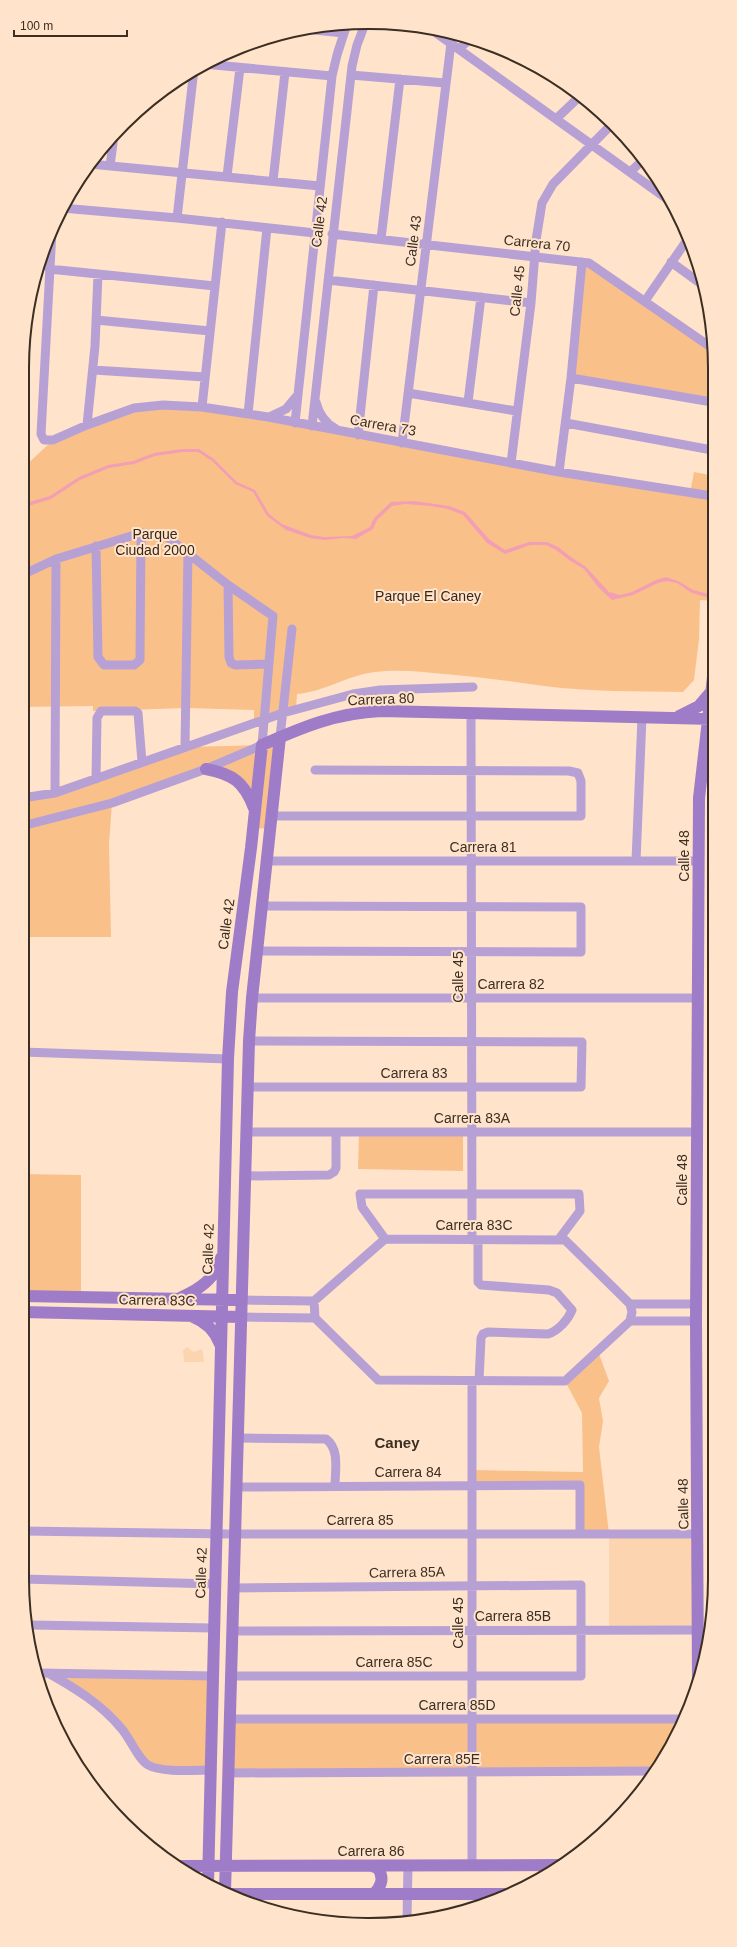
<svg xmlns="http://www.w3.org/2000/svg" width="737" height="1947" font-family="Helvetica,sans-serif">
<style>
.built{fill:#fcd4b0}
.green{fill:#fac08a}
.water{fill:#f29fb3}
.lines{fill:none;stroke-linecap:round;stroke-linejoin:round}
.street{stroke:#b7a1d4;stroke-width:9}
.secondary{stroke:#9e7cc8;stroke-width:12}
.labels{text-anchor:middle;stroke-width:4;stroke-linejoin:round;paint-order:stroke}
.street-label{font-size:14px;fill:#3b2e22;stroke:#ffe4cb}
.park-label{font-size:14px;fill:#382614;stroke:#ffe4cb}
.neighbourhood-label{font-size:15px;font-weight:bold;fill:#3b2e22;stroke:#ffe4cb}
.rim{fill:none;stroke:#3b2e22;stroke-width:2}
</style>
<rect width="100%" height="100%" fill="#ffe4cb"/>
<!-- built -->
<path class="built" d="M187,1347l7,5 7,-3 2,3 1,10h-20l-1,-12z
M609,1534h89v96h-89z"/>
<!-- green -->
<path class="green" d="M582,262l130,86v54l-141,-24z
M171,405l519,88 4,-21 16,3 2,-19 1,145 -13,-1 -1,39 -5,41 -11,12c-46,-1 -93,0 -139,-6 -33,-5 -66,-9 -99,-12 -23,-2 -47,-5 -70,-2 -27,3 -51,20 -78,22l-1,15 -42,15v-14l-69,-2 -84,3h-8v-5l-71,1v-238l31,-29 51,-22z
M280,737l-10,92 -17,-1 -4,-34 -43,-25 -94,34 -3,41 2,93h-89v-139l33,-5 130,-46 77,-2z
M359,1132h104v39l-105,-2z
M22,1174l59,1v122l-59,-1z
M598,1351l11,30 -10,17 4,23 -4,26 10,87h-29l-1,-49h-107v-15l111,2 -1,-59 -17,-32z
M48,1673l166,3 -2,94 -66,-6 -25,-37z
M230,1719h454l-5,13 -24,39 -427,2z"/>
<!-- water -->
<path class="water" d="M182,449h17l15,10 23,23 18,8 14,24 13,10 29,11 13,2 28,-1 18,-9 4,-9 17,-16 23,-1 35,5 16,6 25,28 15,10 24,-8h18l11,5 13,10 15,10 23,25 11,3 12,-3 24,-12 10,-3 12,4 15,9 19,5 1,7 -3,-4 -18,-5 -15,-10 -10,-2 -9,2 -25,12 -21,5 -13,-12 -15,-19 -15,-9 -13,-10 -10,-5h-16l-25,9 -18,-11 -24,-28 -15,-6 -17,-3 -26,-2 -13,2 -15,14 -4,9 -17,10 -13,-1 -19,2 -14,-2 -24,-8 -19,-14 -14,-24 -18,-8 -23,-23 -14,-9h-16l-27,4 -21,8 -25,4 -29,12 -29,19 -29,9v-4l28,-8 29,-19 29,-12 25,-4 21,-8z"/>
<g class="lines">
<!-- street -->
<path class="street" d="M305,29l38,4
M432,30l238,171
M459,49l11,-10
M204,64l128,12
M351,75l94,8
M556,119l23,-22
M90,164l230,22
M110,166l4,-30
M630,172l13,-12
M227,176l13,-108
M273,181l12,-109
M62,208l115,10 138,15
M177,218l17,-149
M52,231l-11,203 3,6h9l34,-15 47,-17 29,-3 39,2 66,10 291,55 153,24
M332,234l257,29 123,85
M381,239l19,-160
M671,262l29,21
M49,269l166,17
M328,280l203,23
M645,301l42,-61
M96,320l114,11
M93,370l112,7
M571,378l141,24
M408,393l108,18
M316,402c3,12 9,21 20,27
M468,402l13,-105
M202,407l20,-185
M248,414l19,-186
M269,417l17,-8 10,-12
M295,423l37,-347 5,-21 10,-31
M566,423l146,27
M87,425l8,-79 3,-72
M312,426l40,-360 5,-21 8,-21
M358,435l16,-150
M402,443l49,-400
M511,463l20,-160 5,-63 6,-37 11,-19 58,-59
M559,472l12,-94 11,-116
M96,546l2,111 6,8h30l6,-5 1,-127
M22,575l34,-16 85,-26 25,3 62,49 45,31 -11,129 -56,24 -94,34 -90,23
M228,585l1,72 2,6 4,2 34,-1
M471,713l1,527
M280,737l12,-108
M185,747l3,-196
M96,779l1,-61 4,-7h34l3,2 4,49
M55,793l1,-234
M22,798l33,-5 228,-80 70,-19 27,-4 93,-3
M272,816h309v-35l-3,-8 -9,-2 -254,-1
M267,861h432
M636,861l6,-144
M257,951l324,1v-45l-319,-1
M252,998h446
M22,1052l206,7
M247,1087h334l1,-45 -333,-1
M246,1132h451
M244,1176l85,-1 5,-3 2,-4v-36
M385,1239l-23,-32 -2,-13h219l1,17 -21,28
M478,1240v42l3,3 68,5 8,3 15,17c-4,10 -14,21 -24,24l-60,-2 -5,2 -2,4 -2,43
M241,1300l73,1
M630,1304h66
M241,1317l74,1 63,62 187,1 65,-60 2,-9 -2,-8 -65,-64 -180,-1 -71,62 1,17
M630,1321h66
M472,1381v484
M238,1438l88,1c14,10 9,32 9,47
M237,1487l343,-2v49
M22,1531l206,3h470
M22,1579l194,5
M30,1625l184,3
M233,1631l465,-1
M38,1673l176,3
M48,1673c27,15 53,31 73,55 9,10 17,31 27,37 14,8 47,5 64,5
M231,1676h350v-91l-347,3
M230,1719h454
M228,1773l427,-2
M407,1919l1,-54"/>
<!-- secondary -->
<path class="secondary" d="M679,716l20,-10 12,-14
M206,769c27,5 38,13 48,39
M22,1296l219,4
M182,1297c18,-8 34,-19 39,-39
M22,1312l219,5
M193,1317c13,5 22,14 27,27
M698,1683l-2,-362 3,-523 14,-121
M180,1866l382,-1
M372,1866l6,2c6,10 4,17 -4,26
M208,1884l20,-825 4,-67 19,-144 11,-103c41,-18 74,-32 119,-34l332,8
M225,1892l24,-851 3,-43 28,-261
M228,1894h281"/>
</g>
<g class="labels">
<!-- street labels -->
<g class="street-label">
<text transform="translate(319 222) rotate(-83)" y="5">Calle 42</text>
<text transform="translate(413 241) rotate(-83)" y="5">Calle 43</text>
<text transform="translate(537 243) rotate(6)" y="5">Carrera 70</text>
<text transform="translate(517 291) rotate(-84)" y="5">Calle 45</text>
<text transform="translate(383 425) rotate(10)" y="5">Carrera 73</text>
<text transform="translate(381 699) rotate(-2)" y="5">Carrera 80</text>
<text x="483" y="852">Carrera 81</text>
<text transform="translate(684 856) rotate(-90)" y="5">Calle 48</text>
<text transform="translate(226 924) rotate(-82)" y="5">Calle 42</text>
<text transform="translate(458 977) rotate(-90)" y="5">Calle 45</text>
<text x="511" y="989">Carrera 82</text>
<text x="414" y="1078">Carrera 83</text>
<text x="472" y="1123">Carrera 83A</text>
<text transform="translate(682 1180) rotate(-90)" y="5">Calle 48</text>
<text x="474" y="1230">Carrera 83C</text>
<text transform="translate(208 1249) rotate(-88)" y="5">Calle 42</text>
<text transform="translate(157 1300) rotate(1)" y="5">Carrera 83C</text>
<text x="408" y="1477">Carrera 84</text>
<text transform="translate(683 1504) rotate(-91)" y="5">Calle 48</text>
<text x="360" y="1525">Carrera 85</text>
<text transform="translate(407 1572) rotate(-1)" y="5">Carrera 85A</text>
<text transform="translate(201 1573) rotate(-88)" y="5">Calle 42</text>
<text x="513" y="1621">Carrera 85B</text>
<text transform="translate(458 1623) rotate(-90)" y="5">Calle 45</text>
<text x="394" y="1667">Carrera 85C</text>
<text x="457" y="1710">Carrera 85D</text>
<text x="442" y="1764">Carrera 85E</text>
<text x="371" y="1856">Carrera 86</text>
</g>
<!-- park labels -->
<g class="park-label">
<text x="155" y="539">Parque<tspan x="155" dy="16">Ciudad 2000</tspan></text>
<text x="428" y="601">Parque El Caney</text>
</g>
<!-- neighbourhood labels -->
<g class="neighbourhood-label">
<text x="397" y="1448">Caney</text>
</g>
</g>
<!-- crop -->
<path d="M0 0H737V1947H0ZM368 29H369A339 339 0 0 1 708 368V1579A339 339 0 0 1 369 1918H368A339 339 0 0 1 29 1579V368A339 339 0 0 1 368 29Z" fill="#ffe4cb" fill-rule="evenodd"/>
<path class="rim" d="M368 29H369A339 339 0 0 1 708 368V1579A339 339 0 0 1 369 1918H368A339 339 0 0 1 29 1579V368A339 339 0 0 1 368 29Z"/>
<!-- scale -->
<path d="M14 30v6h113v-6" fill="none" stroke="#3b2e22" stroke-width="2"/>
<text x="20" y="30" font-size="12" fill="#3b2e22" stroke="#ffe4cb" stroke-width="3" paint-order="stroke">100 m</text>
</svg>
